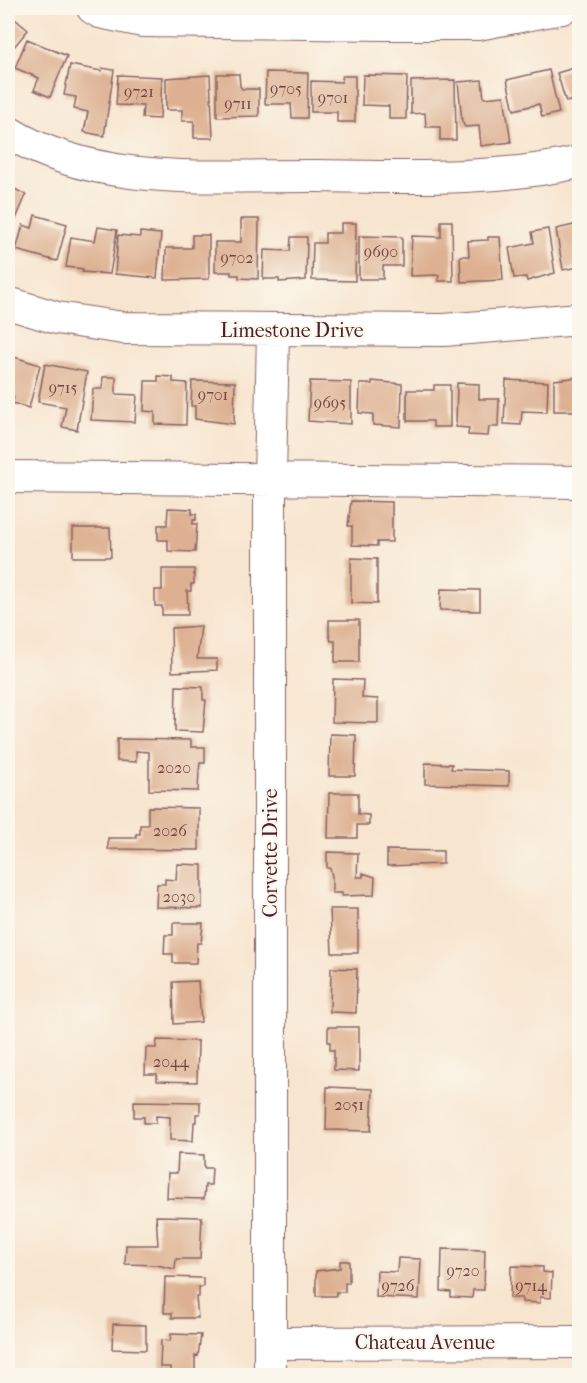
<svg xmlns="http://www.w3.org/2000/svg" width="587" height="1383" font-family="'IM FELL French Canon',serif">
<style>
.building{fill:#ddb091}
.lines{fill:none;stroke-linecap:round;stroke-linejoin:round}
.minor-casing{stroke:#876464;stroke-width:34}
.minor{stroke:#fff;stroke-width:32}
.labels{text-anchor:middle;stroke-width:4.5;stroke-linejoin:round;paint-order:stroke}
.number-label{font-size:16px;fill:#6f4344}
.street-label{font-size:20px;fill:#4a1f2b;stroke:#fbf7ec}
</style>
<rect width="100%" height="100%" fill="#fbf7ec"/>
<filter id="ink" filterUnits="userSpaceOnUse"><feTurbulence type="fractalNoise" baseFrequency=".0167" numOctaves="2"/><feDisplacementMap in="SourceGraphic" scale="12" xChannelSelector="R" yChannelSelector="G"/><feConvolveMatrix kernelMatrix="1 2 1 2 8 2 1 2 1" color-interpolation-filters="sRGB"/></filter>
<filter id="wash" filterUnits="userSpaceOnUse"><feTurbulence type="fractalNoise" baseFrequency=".008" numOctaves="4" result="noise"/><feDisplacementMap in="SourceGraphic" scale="24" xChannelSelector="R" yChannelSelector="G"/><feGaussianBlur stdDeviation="1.35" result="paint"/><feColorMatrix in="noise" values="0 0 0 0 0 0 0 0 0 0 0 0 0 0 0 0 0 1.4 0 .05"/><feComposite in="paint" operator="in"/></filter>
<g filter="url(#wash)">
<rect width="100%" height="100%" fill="#f7e5cf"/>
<g id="blocks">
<!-- building -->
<path class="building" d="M8,13l20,17 -20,24z
M27,39l40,17 -17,41 -16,-7 5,-12 -24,-10z
M70,65l31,6 1,-3 12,2 -10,66 -20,-4 4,-20 -14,-3 2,-12 -12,-2z
M580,66v32l-14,4 -9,-29z
M549,70l10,43 -17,4 -3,-13 -25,6 -7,-30z
M266,72l42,1 -1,45h-15l-1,-14h-26z
M217,74h22l1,12 2,3h17v27l-42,1z
M118,75l44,2 -2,42 -18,-1 1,-12 -27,-1z
M210,75l3,63h-19v-17h-12v-11h-16v-32z
M363,75l44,1 -1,43h-17v-13l-27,-1z
M342,76h13v46h-18v-10h-26v-31l31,1z
M455,80l1,60h-16v-13h-14l-1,-14 -14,1v-33z
M482,80l2,18 20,-2 7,46 -30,4 -2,-20 -14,1 -3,-6 -4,-39z
M13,188l13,7 -18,43v-39z
M35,215l32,9 -10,37 -41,-11 7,-25 9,3z
M241,219h18l-1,60 -19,-1v-3h-8v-3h-16v-30h26z
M441,221h11l1,60h-15l1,-6 -29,1 2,-40 29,1z
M341,223h15l-1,58 -43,-1 1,-37h12v-10h16z
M578,224l2,43 -17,3 -7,-41z
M98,227l19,3 -7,44 -28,-2 1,-3 -17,-2 5,-30 24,4z
M548,229l7,44 -28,8 -1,-4 -12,1 -5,-30 25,-5 -2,-11z
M140,232l21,2 -4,44 -42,-4 3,-39 22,2z
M192,235h17v44l-44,1 1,-32h26z
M359,236l43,1v29h-19v13h-24z
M291,237h16l-1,43 -27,2v-3h-16l1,-29 26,1z
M488,237h12l3,43 -42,2 -1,-26h9l-1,-15 20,-1z
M8,355l32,10 -11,43 -17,-5 2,-6 -6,-2z
M45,364l42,8 -10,58 -15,-3 4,-20 -28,-5z
M158,376l15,1v5l14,1 -1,42 -31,-1v-12l-11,-1 1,-30h13z
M103,377h13v17l21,1 -2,27 -44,-2 2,-31h9z
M580,377v34h-26v-31z
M506,380l42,2 -1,30 -25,-1 -1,14 -17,-1z
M192,381l43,1 -1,42 -39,-5v-13h-4z
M310,381l41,1v42l-43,-3z
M372,381l30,3 -1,43 -28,-2v-11l-14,-1 1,-29h12z
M457,383l22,1v15h20l-1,28h-9l-1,9 -20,-1 1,-7 -13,-1z
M434,385h16v42h-17v-6h-26v-31h27z
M351,501l41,1v40h-15v4l-25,-1v-19h-4z
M168,508l24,1v5h4v6h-3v4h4l-2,28 -27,-1v-11h-10v-15h9z
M73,528h37l1,29h-38z
M351,558l26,1v45l-26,-1z
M162,569h32v15h-3v7h-4l1,24h-26v-9h-7v-16h7z
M441,589l39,1v21l-40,-1z
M329,620h30v42h-24v-21h-4l-2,-7z
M201,626l-4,33h20v11l-45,2 -1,-44z
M333,679l30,1 -1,18 16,1v24l-46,-1z
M176,686l27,1v13h3l-3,32 -28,-1z
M330,734l26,1 -1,41h-26z
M117,739l74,1v7h14v16h-5l-1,8 -1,20 -49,-1v-38l-13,-1v11l-19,-1z
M425,763l27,1 -1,5 58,2v15l-84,-2z
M329,793h29v21l11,1v10h-12v13h-29z
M148,807l51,1v42l-91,-1v-11h28v-4h4v-9h8z
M387,850l56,1v13l-56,2z
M327,852l31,1 -1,24h6v-4l12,4 -1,18 -32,1v-3h-10v-17l-2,-8h-3z
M177,864l25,1v43l-46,-1 1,-23h8v-5l11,1z
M330,909h28v44h-26z
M173,923h30l-2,20h-4l-1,20h-23v-9h-9l1,-19h8z
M331,968l26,1 -1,44 -26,-1z
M198,981l3,41 -27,2 -1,-42z
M328,1027h31v44l-25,-1v-20h-4v-8h-2z
M157,1040l41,1 -1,41 -40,-1v-7h-12l1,-26h10z
M327,1087l46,2 -2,42 -45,-1z
M134,1101l66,1v12h-4v8h-2l-1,19 -23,-1v-23l-14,-1v7h-12v-6h-10z
M178,1154l26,1v13h8l-1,17h-6l-1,14 -37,-1 1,-25h9z
M156,1216l46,1 -2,42h-24l-1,10 -18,-4 -32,-1 1,-19h32z
M442,1249l43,1 -1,40h-11l-1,8 -21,-1v-5l-10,-1z
M398,1258l23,1 -2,40 -43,-2 1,-26 20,1z
M340,1261h9v22h-4v9h-9v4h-20v-25l24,-3z
M576,1262h4v30h-4z
M511,1266l32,1v5l9,1 -1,25 -11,-1v6l-18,-1v-4h-12z
M165,1277l38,1v9h-4v10h-3l2,21h-26v-5h-8z
M113,1324l33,1v25l-34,-1z
M171,1334l30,1 -3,21 -3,-1v20l-25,-1v-7h-10l1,-27 9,1z"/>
</g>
</g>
<g filter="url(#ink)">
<use href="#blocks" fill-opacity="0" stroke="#876464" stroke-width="1.5"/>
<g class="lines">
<!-- minor casing -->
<g class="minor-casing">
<path id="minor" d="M93,8l7,4 43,9 244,3h91l84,-16
M8,132c89,56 208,43 310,44 87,1 176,5 262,-14
M8,303l49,15 66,10 321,2 136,-11
M8,477l572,5
M270,1343l310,-1
M270,1376v-896l3,-150"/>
</g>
<!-- minor -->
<use href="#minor" class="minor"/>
</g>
</g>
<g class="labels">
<!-- number labels -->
<g class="number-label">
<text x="286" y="94">9705</text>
<text x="139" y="97">9721</text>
<text x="333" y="103">9701</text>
<text x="238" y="109">9711</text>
<text x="381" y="257">9690</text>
<text x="237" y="263">9702</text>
<text x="63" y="393">9715</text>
<text x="213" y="400">9701</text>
<text x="330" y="408">9695</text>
<text x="174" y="773">2020</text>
<text x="170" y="836">2026</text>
<text x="179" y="902">2030</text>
<text x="171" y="1067">2044</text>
<text x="349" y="1110">2051</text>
<text x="463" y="1276">9720</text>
<text x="398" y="1291">9726</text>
<text x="531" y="1291">9714</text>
</g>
<!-- street labels -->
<g class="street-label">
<text x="292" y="337">Limestone Drive</text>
<text transform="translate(270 853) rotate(-90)" y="7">Corvette Drive</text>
<text x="425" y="1349">Chateau Avenue</text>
</g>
</g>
<!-- margin -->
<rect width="587" height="1383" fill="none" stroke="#fbf7ec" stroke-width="30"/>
</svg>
